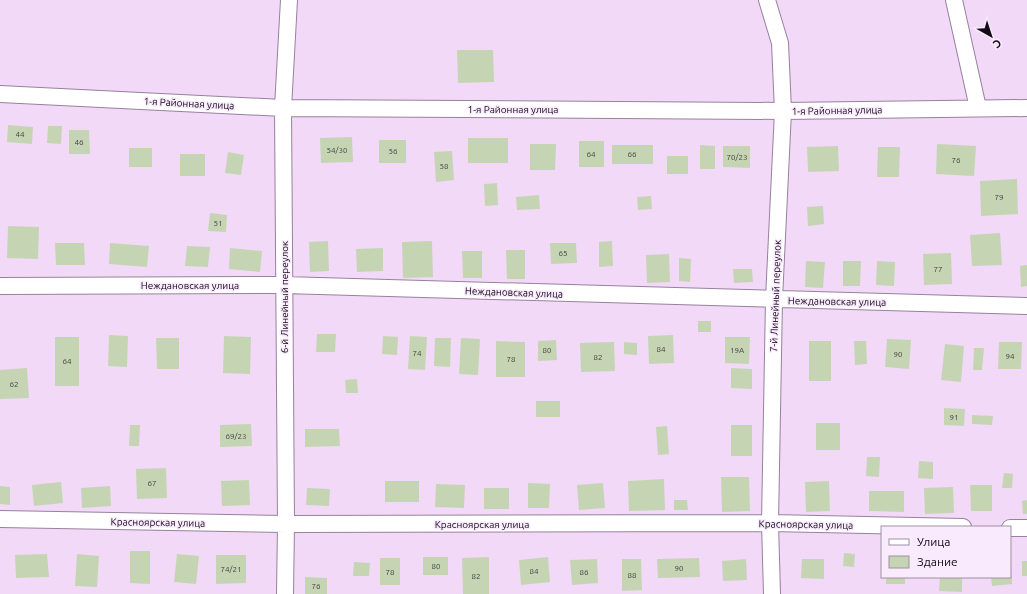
<svg xmlns="http://www.w3.org/2000/svg" width="1027" height="594" font-family="Ubuntu,sans-serif">
<style>
.building{fill:#c5d5b4}
.lines{fill:none;stroke-linecap:round;stroke-linejoin:round}
.minor-casing{stroke:#97819d;stroke-width:18}
.minor{stroke:#fff;stroke-width:16}
.labels{text-anchor:middle;stroke-width:3;stroke-linejoin:round;paint-order:stroke}
.number-label{font-size:8px;fill:#403e3d}
.street-label{font-size:10px;fill:#130b15;stroke:#f9eafd}
</style>
<rect width="100%" height="100%" fill="#f2d9f8"/>
<!-- building -->
<path class="building" d="M457,50h36l1,32 -36,1z
M8,125l25,2 -1,17 -25,-2z
M48,126h14l-1,18 -14,-1z
M69,130h20l1,24h-21z
M352,137l1,25 -32,1 -1,-25z
M468,138h40v25h-40z
M379,140h27v23h-27z
M579,141h25v26h-25z
M530,144h26l-1,26h-25z
M937,144l39,2 -2,30 -38,-2z
M612,145h41v19h-41z
M700,145l15,1v23h-15z
M723,146h27v22l-27,-1z
M838,146l1,25 -31,1 -1,-25z
M878,147h22l-1,30h-22z
M129,148h23v19h-23z
M452,151l2,29 -18,2 -2,-30z
M228,152l16,3 -3,20 -16,-2z
M180,154h25v22h-25z
M667,156h21v18h-21z
M1017,179l1,35 -37,2 -1,-35z
M497,183l1,22 -13,1 -1,-22z
M539,195l1,14 -23,1 -1,-13z
M651,196l1,13 -14,1 -1,-13z
M823,206l1,18 -16,2 -1,-19z
M210,213l17,2 -1,17 -18,-1z
M8,226l31,1 -1,32 -31,-1z
M1000,233l2,32 -30,1 -2,-31z
M328,241l1,30 -19,1 -1,-30z
M432,241l1,36 -30,1 -1,-36z
M612,241l1,25 -14,1v-25z
M55,243h29l1,22h-29z
M110,243l39,3 -2,21 -38,-3z
M550,243h26l1,20 -26,1z
M187,246l23,1 -2,20 -23,-1z
M230,248l32,3 -2,21 -31,-3z
M383,248v23l-26,1 -1,-23z
M506,250h19v29h-18z
M462,251h20v27h-19z
M951,253l1,31 -28,1 -1,-31z
M669,254l1,28 -23,1 -1,-28z
M679,258l12,1 -1,23 -11,-1z
M806,261l19,1 -2,26 -18,-1z
M843,261h18l-1,25h-17z
M877,261l18,1 -1,24 -18,-1z
M1027,265v21l-6,1 -1,-21z
M733,269h19l1,13 -19,1z
M698,321h13v11h-13z
M317,334h19l-1,18h-19z
M109,335l19,1 -1,31 -19,-1z
M673,335l1,28 -25,1 -1,-28z
M224,336l27,1 -1,37 -27,-1z
M383,336l15,1 -1,18 -15,-1z
M410,336l17,1 -2,33 -17,-1z
M55,337h24v49h-24z
M725,337h25l-1,27 -24,-1z
M156,338h23v31h-22z
M435,338h16l-1,29 -16,-1z
M461,338l19,1 -2,36 -19,-1z
M887,339l24,1 -2,29 -24,-2z
M556,340l1,20 -19,1v-20z
M496,341l29,1v35h-29z
M809,341h22v40h-22z
M854,341h12l1,23 -12,1z
M614,342l1,29 -34,1 -1,-29z
M624,342l13,1v12l-13,-1z
M999,342h23l-1,27h-23z
M945,344l19,2 -3,36 -20,-2z
M974,348h10l-2,22h-9z
M27,368l2,30 -29,1v-29z
M731,368l21,1v20l-21,-1z
M357,379l1,14h-12l-1,-13z
M536,401h24v16h-24z
M944,408l21,1 -1,17 -20,-1z
M972,415l21,1 -1,9 -20,-1z
M816,423h24v27h-24z
M251,424l1,22 -32,1v-22z
M130,425h10l-1,21h-10z
M731,425h21v31h-21z
M667,426l2,28 -11,1 -2,-28z
M305,429h34l1,17 -35,1z
M867,457h13l-1,20 -13,-1z
M919,461l14,1v17l-15,-1z
M166,468l1,30 -30,1 -1,-30z
M1004,473l9,1 -1,14h-10z
M721,477h28l1,34 -28,1z
M664,479l1,31 -36,1 -1,-30z
M249,480l1,25 -28,1 -1,-25z
M385,481h34v21h-34z
M829,481l1,30 -24,1 -1,-30z
M61,482l2,21 -29,3 -2,-21z
M528,483l22,1 -1,24h-21z
M603,483l2,25 -26,2 -2,-25z
M436,484l29,1 -1,23 -29,-1z
M970,485h22v26h-21z
M0,486l10,1v18l-10,-1z
M110,486l1,20 -29,2 -1,-20z
M953,487l1,26 -29,1 -1,-26z
M307,488l23,1 -1,17 -23,-1z
M484,488h25v21h-25z
M869,491h35v21l-35,-1z
M674,500h13l1,10h-14z
M1027,500v14h-4l-1,-13z
M130,551h20v33l-20,-1z
M844,553l11,1 -1,13 -11,-1z
M47,554l2,23 -33,1 -1,-23z
M77,554l22,2 -2,31 -22,-1z
M177,554l22,2 -3,28 -22,-2z
M216,555h30v28l-30,1z
M423,557h25v18h-25z
M489,557v37h-26l-1,-36z
M548,557l2,25 -29,3 -2,-25z
M380,558h20v27h-20z
M699,558l1,19 -42,1 -1,-19z
M597,559l1,24 -26,2 -2,-25z
M622,559h19l1,31 -20,1z
M746,559l1,21 -24,1 -1,-20z
M802,559h22v20l-23,-1z
M1022,561h5v15h-5z
M354,562l16,1 -1,13h-16z
M1010,567h1l1,17 -20,2 -1,-9h19z
M305,577l22,1v16h-22z
M886,577h19v7h-19z
M940,577h22v15l-23,-1z"/>
<g class="lines">
<!-- minor casing -->
<g class="minor-casing">
<path id="minor" d="M767,0l13,43 3,68 -9,188 -4,224 2,71
M954,0l24,108
M0,94l283,14 500,3 244,-3
M0,286l284,-1 743,21
M0,519l286,5 484,-1 193,4
M1010,528h17
M285,594l1,-70 -3,-416 6,-108"/>
</g>
<!-- minor -->
<use href="#minor" class="minor"/>
</g>
<g class="labels">
<!-- number labels -->
<g class="number-label">
<text x="20" y="137">44</text>
<text x="79" y="145">46</text>
<text x="337" y="153">54/30</text>
<text x="393" y="154">56</text>
<text x="591" y="157">64</text>
<text x="632" y="157">66</text>
<text x="737" y="160">70/23</text>
<text x="956" y="163">76</text>
<text x="444" y="169">58</text>
<text x="999" y="200">79</text>
<text x="218" y="226">51</text>
<text x="563" y="256">65</text>
<text x="938" y="272">77</text>
<text x="661" y="352">84</text>
<text x="547" y="353">80</text>
<text x="737" y="353">19А</text>
<text x="417" y="356">74</text>
<text x="898" y="357">90</text>
<text x="1010" y="359">94</text>
<text x="598" y="360">82</text>
<text x="511" y="362">78</text>
<text x="67" y="364">64</text>
<text x="14" y="387">62</text>
<text x="954" y="420">91</text>
<text x="236" y="439">69/23</text>
<text x="152" y="486">67</text>
<text x="436" y="569">80</text>
<text x="679" y="571">90</text>
<text x="231" y="572">74/21</text>
<text x="534" y="574">84</text>
<text x="390" y="575">78</text>
<text x="584" y="575">86</text>
<text x="632" y="578">88</text>
<text x="476" y="579">82</text>
<text x="316" y="589">76</text>
</g>
<!-- street labels -->
<g class="street-label">
<text transform="translate(189 103) rotate(3)" y="4">1-я Районная улица</text>
<text x="513" y="113">1-я Районная улица</text>
<text transform="translate(837 110) rotate(-1)" y="4">1-я Районная улица</text>
<text x="190" y="289">Неждановская улица</text>
<text transform="translate(514 292) rotate(2)" y="4">Неждановская улица</text>
<text transform="translate(775 296) rotate(-88)" y="4">7-й Линейный переулок</text>
<text transform="translate(284 297) rotate(-90)" y="4">6-й Линейный переулок</text>
<text transform="translate(837 301) rotate(1)" y="4">Неждановская улица</text>
<text transform="translate(158 522) rotate(1)" y="4">Красноярская улица</text>
<text x="482" y="528">Красноярская улица</text>
<text transform="translate(806 524) rotate(1)" y="4">Красноярская улица</text>
</g>
</g>
<!-- legend -->
<rect x="881" y="526" width="130" height="52" fill="#f9eafd" stroke="#9d91a0"/>
<rect x="889" y="539" width="20" height="6" fill="#ffffff" stroke="#9d91a0"/>
<text x="917" y="546" font-size="12" fill="#130b15">Улица</text>
<rect x="889" y="556" width="20" height="12" fill="#c5d5b4" stroke="#9d91a0"/>
<text x="917" y="566" font-size="12" fill="#130b15">Здание</text>
<!-- north arrow -->
<g transform="translate(991 36) rotate(141)" stroke="#f9eafd" stroke-width="3" paint-order="stroke">
<path d="M0-3L7 15L0 10L-7 15Z" fill="#130b15"/>
<text y="-6" font-size="11" font-weight="bold" text-anchor="middle" fill="#130b15">С</text>
</g>
</svg>
